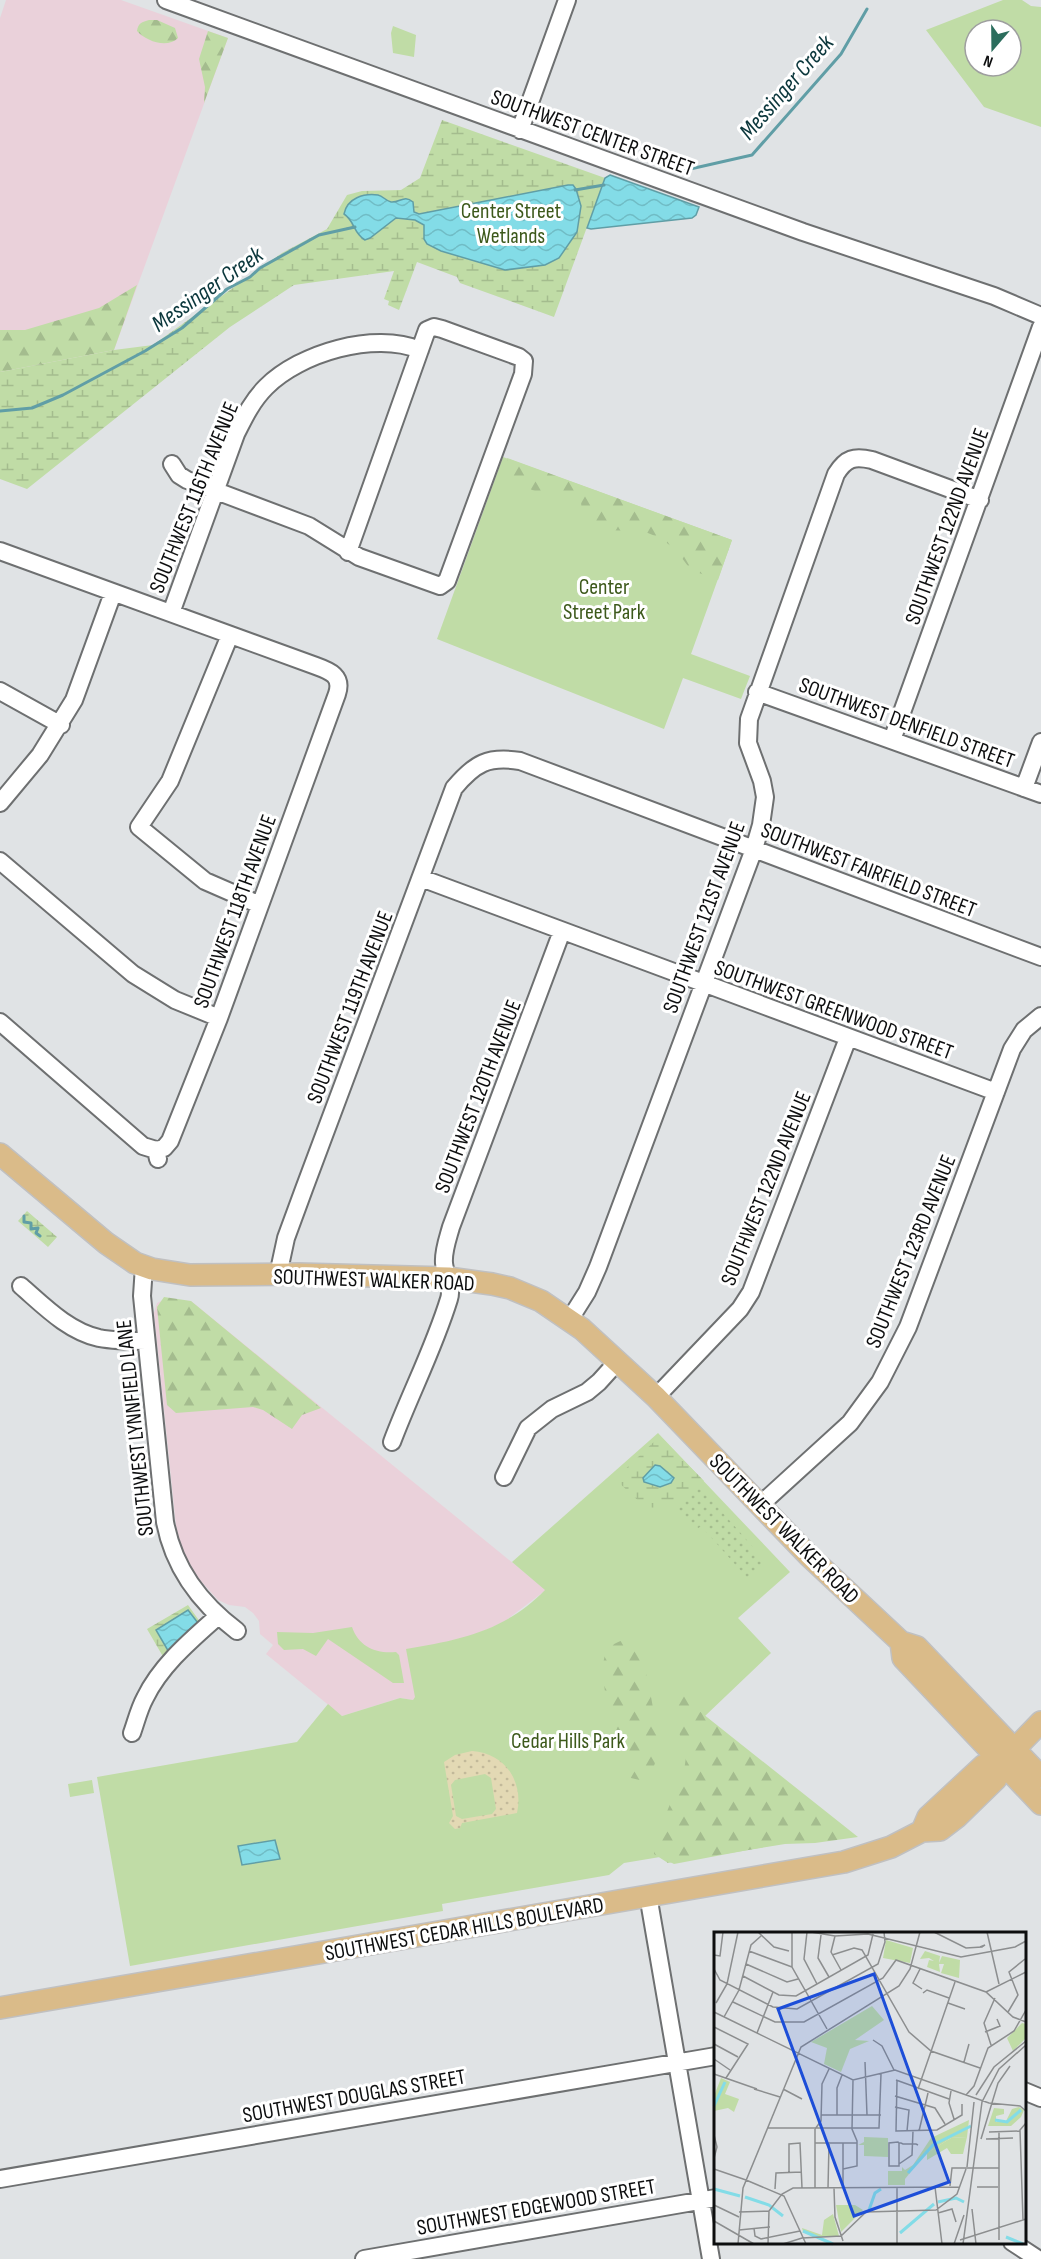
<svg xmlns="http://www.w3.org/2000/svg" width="1041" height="2259" font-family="'Sofia Sans Condensed',sans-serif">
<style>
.education{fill:#ead1da}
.green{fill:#c0dca6;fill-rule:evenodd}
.forest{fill:url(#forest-firs)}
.wetland{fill:url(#wetland-marsh)}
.sand{fill:url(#sand-dots);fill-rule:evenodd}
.garden{fill:url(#garden-dots)}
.water{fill:url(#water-waves);stroke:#609ea6;stroke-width:1.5}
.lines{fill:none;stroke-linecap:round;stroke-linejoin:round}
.stream{stroke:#609ea6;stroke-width:3}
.minor-casing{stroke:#6e7071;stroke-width:20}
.major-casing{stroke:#c0c0c1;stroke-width:24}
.minor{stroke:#fff;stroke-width:16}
.major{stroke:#dabb89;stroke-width:21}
.labels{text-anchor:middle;stroke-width:6;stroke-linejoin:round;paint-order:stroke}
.street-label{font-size:22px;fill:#0d0e0f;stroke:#fff}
.park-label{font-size:22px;fill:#3d591b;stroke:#fff}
.water-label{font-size:24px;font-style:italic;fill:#0b373c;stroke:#fff}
.inset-river{fill:none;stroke:#83dce7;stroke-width:3}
.inset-road{fill:none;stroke:#8c8e8f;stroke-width:1.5}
.view{fill:#1d4ed8;fill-opacity:0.15;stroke:#1d4ed8;stroke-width:3}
.inset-edge{fill:none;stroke:#0d0e0f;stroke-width:3}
</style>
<defs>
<pattern id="forest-firs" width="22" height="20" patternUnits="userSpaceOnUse" patternTransform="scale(1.5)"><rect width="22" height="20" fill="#c0dca6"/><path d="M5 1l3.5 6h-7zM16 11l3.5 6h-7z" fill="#a4bc8e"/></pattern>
<pattern id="wetland-marsh" width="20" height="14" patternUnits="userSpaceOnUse" patternTransform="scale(1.5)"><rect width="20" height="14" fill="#c0dca6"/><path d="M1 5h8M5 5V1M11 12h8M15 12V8" fill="none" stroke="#a4bc8e"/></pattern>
<pattern id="sand-dots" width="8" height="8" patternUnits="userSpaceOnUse" patternTransform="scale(1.5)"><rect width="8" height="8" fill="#e3d9b4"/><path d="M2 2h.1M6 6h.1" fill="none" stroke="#c2b99a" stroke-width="1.8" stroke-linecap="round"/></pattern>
<pattern id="garden-dots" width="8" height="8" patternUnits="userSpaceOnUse" patternTransform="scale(1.5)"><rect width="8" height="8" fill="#c0dca6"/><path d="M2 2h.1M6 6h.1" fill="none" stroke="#a4bc8e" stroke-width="1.8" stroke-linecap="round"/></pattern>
<pattern id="water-waves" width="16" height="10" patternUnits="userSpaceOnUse" patternTransform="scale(1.5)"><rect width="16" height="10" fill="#83dce7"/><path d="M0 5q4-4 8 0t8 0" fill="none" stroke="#70bcc5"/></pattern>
</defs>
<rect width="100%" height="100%" fill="#e0e3e5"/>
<!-- education -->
<path class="education" d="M6,0h115l107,38 -114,312 -114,22v-354z
M163,1300l28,1 355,289 -41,31 -27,13 -24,7 -41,59 -13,-2 -58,18 -76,-62 7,-9 -13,-11 -1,-13 -6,-8 -8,-6 -16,-2 -11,-5 -20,-22 -16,-28 -6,-24 -22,-213 3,-10z"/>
<!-- green -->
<path class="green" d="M1003,0h19l9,6 10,1v120l-57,-20 -58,-77zM975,30h36v36h-36z
M393,26l23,9 -2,22 -21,-4 -2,-20z
M503,457l229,83 -41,114 59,22 -9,23 -58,-21 -19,51 -227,-90z
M658,1433l132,139 -52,46 33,35 -66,63 138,116 -169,32 -14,-7 -36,6 -15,12 -167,29 1,7 -313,55 -33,-189 200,-35 31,-38 14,12 58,-18 13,2 2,-3 -9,-48c54,-9 99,-18 139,-59l-33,-28z
M352,1627c7,20 24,27 44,25l3,3 5,28h-11l-65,-44 -12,17 -13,-7 -19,1 -6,-6 -1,-12 36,1z
M92,1780l2,13 -24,4 -2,-13z"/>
<!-- forest -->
<path class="forest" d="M149,20h8l18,8 3,10c-11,11 -32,3 -41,-7 1,-8 5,-9 12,-11z
M208,31l20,7 -24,65 1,-16 -6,-28z
M137,285l-23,65 -114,22v-42h25l74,-22z
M507,458l225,82 -14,40 -27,-10 -16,-21 -15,-11 -17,-7 -47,-1 -8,-5 -6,-9 -1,-15c-23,-5 -58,-6 -70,-29 -2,-4 -3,-10 -4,-14z
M164,1297l27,4 130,107 -19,7 -10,14 -29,-19 -10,-3 -77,6 -9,-8 -10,-98z
M630,1639c5,6 9,13 12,20 6,18 16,70 16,89 -1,12 -5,25 -14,33l-13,-3 -5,-10 -2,-15 -10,-11c0,-10 6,-17 4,-27 -2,-7 -9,-10 -11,-16 -2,-5 -3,-13 -3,-19 -3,-22 1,-38 26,-41z
M680,1695l6,2 12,13 160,127 -43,6 -30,1 -117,19 -14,-9 1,-14 29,-69 2,-14 -11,-39 -1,-18z"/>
<!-- wetland -->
<path class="wetland" d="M442,120l163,58 -51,139 -94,-34 -3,-6 -40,-15 -18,48 -11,-5 1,-4 -5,-2 10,-28 -100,14 -64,42 -203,162 -27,-10v-107l114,-22 39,-5 129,-92 45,-24 20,-34 15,-4 39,-1 19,-12z
M27,1211l30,26 -9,10 -30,-26z
M660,1436l44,45 -30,28 -29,-2 -30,-28z
M188,1605l15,21 -38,34 -18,-31z"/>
<!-- sand -->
<path class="sand" d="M472,1751c33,2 52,31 45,62l-55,10 -2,5 -5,1 -6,-6 4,-7 -9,-54 11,-7zM485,1774l6,4 5,31 -4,5 -30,5 -6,-3 -5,-31 4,-5z"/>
<!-- garden -->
<path class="garden" d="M699,1486l69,78 -19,16 -48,-54 -6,5 -20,-23z"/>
<!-- water -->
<path class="water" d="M610,175l89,32 -3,8 -4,3 -101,11 -4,-1 18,-50z
M568,185h5l3,4 5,17 -4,26 -18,26 -14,7 -40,5 -64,-19 -14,-7 -3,-5v-14l-9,-5 -19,-2 -26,20 -5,2c-12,-7 -10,-19 -21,-26 3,-16 20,-21 34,-19 5,1 8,6 13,7 9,1 13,-8 22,0l1,10 5,2z
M655,1465l5,1 14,12 -3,5 -11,4 -16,-5 -1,-4z
M188,1610l13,17 -31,27 -14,-24z
M275,1840l5,19 -38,6 -4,-19z"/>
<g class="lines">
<!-- stream -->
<path class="stream" d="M677,172l75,-17 89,-101 26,-45
M575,190l29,-5
M0,411l32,-3 31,-13 82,-44 37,-23 45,-39 23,-12 10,-9 59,-33 36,-8
M24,1216v6l7,1v6l7,-1 -2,5 4,3"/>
<!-- minor casing -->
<g class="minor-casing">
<path id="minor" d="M166,0l637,232 191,64 47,20
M520,130l47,-130
M172,464l7,11 8,5 122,46 50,31 81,29 7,-5 76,-207 1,-13 -5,-4 -77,-28 -8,-2 -7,3 -79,222
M0,551l316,115c14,5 27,10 21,28l-118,324 -49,123 -6,7 -8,2
M171,613l65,-179c8,-16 16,-33 30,-47 34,-34 108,-56 154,-37
M230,635l-60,146 -31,46 66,54 55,24
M0,691l61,34
M757,692l284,102
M892,740l149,-413
M1024,788l17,-46
M0,803l40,-48 34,-55 39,-107
M0,861l133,113 42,26 44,18
M421,878l575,214
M0,1022l143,124 13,4 2,9
M144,1266l-2,30 23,226c9,47 35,81 72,109
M278,1275l8,-37 18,-49 150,-401c21,-25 34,-32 66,-27l521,196
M21,1286c23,20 47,45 78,52 16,3 32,3 47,3
M570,1319l17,-27 11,-25 156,-418 7,-24 4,-28 -3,-16 -14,-38 1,-24 87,-245c10,-16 18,-18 36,-14l108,40
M656,1397l84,-88 11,-17 97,-254
M392,1442c18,-48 42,-94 57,-143 4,-12 -4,-24 -5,-36 -1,-12 4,-25 7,-36l111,-296
M504,1477l24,-49 24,-19 35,-17 12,-10 19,-21
M760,1505l90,-82 30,-41 28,-55 104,-278 12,-19 17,-14
M132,1733c4,-11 7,-24 13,-35 16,-33 46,-58 73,-82
M648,1895l63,364
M1024,2091l17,7
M0,2179l716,-123
M1012,2242l26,17
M364,2259l352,-61"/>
</g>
<!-- major casing -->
<g class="major-casing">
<path id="major" d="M0,1154l106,89 29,20 17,6 38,6 108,-1 150,4 44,6 18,4 31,13 41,28 74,68 153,159 92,86 16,5 124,130
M901,1642l2,16 138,146
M922,1831l6,-14 56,-52 18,-3
M0,2008l844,-146 47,-15 31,-16 18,-1 17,-13 39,-38 6,-17 39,-40"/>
</g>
<!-- minor -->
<use href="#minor" class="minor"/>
<!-- major -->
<use href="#major" class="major"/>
</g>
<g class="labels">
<!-- street labels -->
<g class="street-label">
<text transform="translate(593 132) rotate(20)" y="8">SOUTHWEST CENTER STREET</text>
<text transform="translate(193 497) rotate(-68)" y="8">SOUTHWEST 116TH AVENUE</text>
<text transform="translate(946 526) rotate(-70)" y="8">SOUTHWEST 122ND AVENUE</text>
<text transform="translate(907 722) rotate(20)" y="8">SOUTHWEST DENFIELD STREET</text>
<text transform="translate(869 869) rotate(21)" y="8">SOUTHWEST FAIRFIELD STREET</text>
<text transform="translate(234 911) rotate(-70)" y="8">SOUTHWEST 118TH AVENUE</text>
<text transform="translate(703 917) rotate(-70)" y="8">SOUTHWEST 121ST AVENUE</text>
<text transform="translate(349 1007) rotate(-69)" y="8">SOUTHWEST 119TH AVENUE</text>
<text transform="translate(834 1009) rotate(20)" y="8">SOUTHWEST GREENWOOD STREET</text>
<text transform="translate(477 1096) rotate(-69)" y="8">SOUTHWEST 120TH AVENUE</text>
<text transform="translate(765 1188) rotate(-68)" y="8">SOUTHWEST 122ND AVENUE</text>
<text transform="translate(910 1251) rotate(-68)" y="8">SOUTHWEST 123RD AVENUE</text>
<text transform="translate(374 1279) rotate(2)" y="8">SOUTHWEST WALKER ROAD</text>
<text transform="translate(134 1428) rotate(-96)" y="8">SOUTHWEST LYNNFIELD LANE</text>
<text transform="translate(785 1528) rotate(45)" y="8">SOUTHWEST WALKER ROAD</text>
<text transform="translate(464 1928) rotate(-10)" y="8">SOUTHWEST CEDAR HILLS BOULEVARD</text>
<text transform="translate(354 2095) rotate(-10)" y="8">SOUTHWEST DOUGLAS STREET</text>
<text transform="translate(536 2206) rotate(-10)" y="8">SOUTHWEST EDGEWOOD STREET</text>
</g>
<!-- park labels -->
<g class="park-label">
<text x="511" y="218">Center Street<tspan x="511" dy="25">Wetlands</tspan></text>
<text x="604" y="594">Center<tspan x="604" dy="25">Street Park</tspan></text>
<text x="568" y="1748">Cedar Hills Park</text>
</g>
<!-- water labels -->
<g class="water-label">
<text transform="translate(786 87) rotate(-49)" y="8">Messinger Creek</text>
<text transform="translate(207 289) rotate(-35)" y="8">Messinger Creek</text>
</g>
</g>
<!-- overview -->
<g transform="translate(714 1932)">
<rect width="312" height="312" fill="#e0e3e5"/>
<path d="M172,8l27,8 -3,15 -27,-5zM211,19l15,5 -1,7 3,-7 18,4 -1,18 -18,-5 3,-9h-5l1,8 -13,-5 2,-7 5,1 -5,-3 -9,1zM158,74l12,14 -29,20 14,1 -19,8 -9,23 -17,-8 3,-16 -16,-6zM308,91l4,1v14l-13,13 -6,-13zM150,205l24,1v19l-24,-1v-11h-6l6,-3zM122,273h19l8,5 -22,22zM119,282l6,22 -25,1 -11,-5 -1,-4 20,7 2,-15z" fill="#c0dca6"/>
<path d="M7,146l9,4 -5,12 14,5 -5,13 -6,-4 -14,3v-15zM305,175l5,3 -3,7 -10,9h-23l6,-18 10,1v5l-8,2v6l10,-1 6,-12zM253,205l-4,17h-12l-4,-6 -20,12v-7l24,-15z" fill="#c0dca6"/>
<path d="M255,188l-2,17 -16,1 -27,17 -19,24v6h-17v-14h14v-4l3,3 8,-5 18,-27z" fill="#c0dca6"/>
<path class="inset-river" d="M0,174l11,-24M281,188l12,2 14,-12M194,241l25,-28 38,-19M0,257l26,7M31,265l24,8 14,11M224,270l18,-4 8,4M155,278l6,-17 6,-4M89,299l30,13M186,301l34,-29M292,305l17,7"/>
<path class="inset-road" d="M44,0l16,15 15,4M78,0v35l35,62M93,0l-3,27 13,25M97,0l24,4 33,-2 93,23 54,-10 11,-6M220,0l32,16 16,-1 3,-2 -5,2M273,0l12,52M107,3l-3,23 11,19M121,4l-4,16 10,18M35,19l43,16M0,23l6,1 3,-24M118,23l22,-7 8,2 47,82 22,19 49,17M32,32l41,18 11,-3M0,37l6,11 53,27 24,2 81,-45 7,-22 -1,-10M206,37l-7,14 9,6M29,44l36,19 17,1 72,-41 5,-21M272,60l40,-20M209,61l4,-3 22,8M19,70l42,20h29l79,-44 13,-18 90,32 27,25 13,5M2,71l11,-19 11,-52M234,71l17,6M0,80l139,68 42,-10 94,33 31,3 6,5M294,80l10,-17 -9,-23 16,-13M10,85l15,-27 12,-45 10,-9M0,95l34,17 -22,34M271,100l15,-6 -3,-7M43,101l16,-41M159,108l9,6 12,24M0,112l24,13M277,113l-7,-22 11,-25M0,127l16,11M151,130l2,53M250,130l5,-18M0,142l43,15M182,148l53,19M183,149l-1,50 41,-1 25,-15v-11M40,157l26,8M69,157l19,10M204,157l37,-107M237,159l-2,12 5,16M252,163l8,-9 14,-38 26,-17 12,-21M262,163l18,-28 32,-26M181,164l40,12 10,16M181,175l14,3 -2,21M107,183h60M123,183v-27l5,-13M53,196h112l2,-54M101,197l6,-8 1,-37 7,-15M205,199l9,-38M275,200l31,-1M285,200v108M0,203l3,12 -3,11M267,207l17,-56 12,-17M272,207l27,-1M101,211h42M129,211v44M185,211v23h-10v-23l9,-1 1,1h2l2,1h13l2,1M185,232l13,-9 1,-24M253,235l7,-65M0,237l32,11M129,237l14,-3v-25l-5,-12 1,-49M75,240v-28l11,-1 2,45M32,248l38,16 22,48M236,254l2,-18h47M221,255l7,57M263,255h21M101,256v-59M114,256l1,-44M120,256l1,29 8,24M61,257l1,-16 26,-1M0,273l25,12M258,277l4,35M25,280l30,-1 13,-17 11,-6 167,-1M224,281l14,-4 4,13M309,288l-3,-90 6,-7M0,289l40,23M40,296l1,8 6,3 39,-8M25,298l31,-3M246,308l66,-21M24,312l5,-56 58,-141 98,-61 11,-17 10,-37M54,312l1,-33M69,312l19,-6 39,-2 25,-24 70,-2 21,-16 9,-25M183,312v-57M240,312l10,-29M249,312l19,-142 17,-33 27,-24"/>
<path class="view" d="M160,42l75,208 -95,34 -76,-207z"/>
<rect width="312" height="312" class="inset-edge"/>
</g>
<!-- north arrow -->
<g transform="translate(993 48) rotate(200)"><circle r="28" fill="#ffffff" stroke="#9e9f9f" stroke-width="1.5"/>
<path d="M0-4.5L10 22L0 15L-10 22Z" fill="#2b6d5d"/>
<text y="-9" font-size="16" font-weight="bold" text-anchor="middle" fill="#0d0e0f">N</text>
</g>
</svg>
